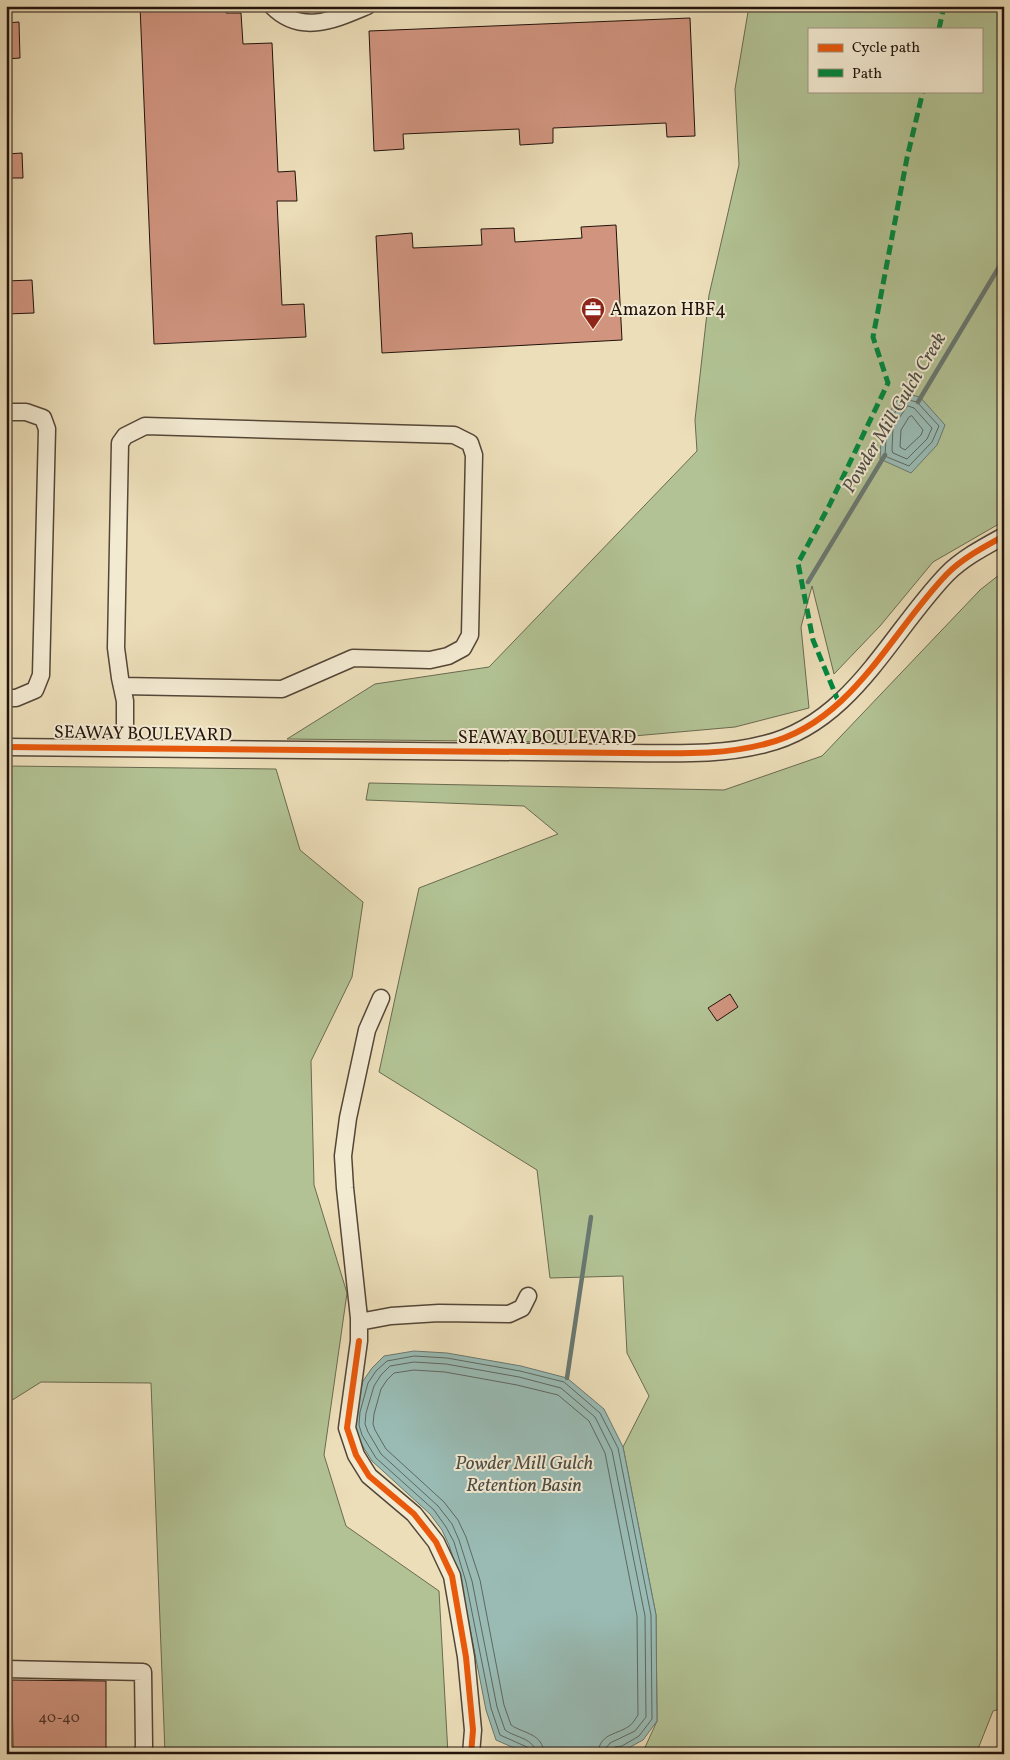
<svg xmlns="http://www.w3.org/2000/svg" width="1010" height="1760" font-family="Vollkorn,serif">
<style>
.green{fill:#b2c294;stroke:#6a6a50;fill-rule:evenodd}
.water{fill:#99bbb4;stroke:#697871}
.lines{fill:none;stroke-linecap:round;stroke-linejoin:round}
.shore{stroke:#5e6760;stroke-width:1}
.stream{stroke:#697871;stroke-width:4.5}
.building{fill:#d0947f;stroke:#22130c}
.minor-casing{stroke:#544637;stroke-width:19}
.minor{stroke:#f3ead2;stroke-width:16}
.quiet{stroke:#00873e;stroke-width:5;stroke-dasharray:10 5;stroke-linecap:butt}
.cycleway-casing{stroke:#f3ead2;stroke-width:9}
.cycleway{stroke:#e8590c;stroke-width:6}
.labels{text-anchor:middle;stroke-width:4;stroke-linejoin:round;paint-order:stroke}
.number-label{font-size:15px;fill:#4e3329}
.poi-label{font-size:18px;fill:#22130c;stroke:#f3ead2;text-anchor:start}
.street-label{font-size:18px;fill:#22130c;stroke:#f3ead2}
.water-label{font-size:19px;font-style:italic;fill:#4c4e47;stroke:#f3ead2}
</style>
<rect width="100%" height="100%" fill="#ecdeb9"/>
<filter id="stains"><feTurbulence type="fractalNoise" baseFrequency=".004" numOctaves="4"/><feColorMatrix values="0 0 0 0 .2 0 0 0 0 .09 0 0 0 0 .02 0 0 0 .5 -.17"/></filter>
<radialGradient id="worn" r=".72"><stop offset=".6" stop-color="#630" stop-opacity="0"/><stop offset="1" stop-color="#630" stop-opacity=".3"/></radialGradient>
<!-- green -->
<path class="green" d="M749,6h255v515l-71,41 -53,64 -46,48 -22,-88 -11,41 8,81 -74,19 -169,15 -279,-3 88,-55 114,-17 208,-216 -2,-31 14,-125 30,-130 -4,-76zM809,29h172v62h-172z
M1004,571v1137l-11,3 -17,43h-334l15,-33 -1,-106 -33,-168 26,-51 -22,-43 -4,-77 -73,2 -13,-108 -158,-98 40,-184 139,-54 -34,-28 -158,-6 3,-17 355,7 98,-34 158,-166z
M6,766l270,3 24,81 63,52 -11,75 -41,84 3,124 33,108 -23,162 22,71 93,65 9,163h-283l-14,-371 -110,-1 -35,22z"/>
<!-- water -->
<path class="water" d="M902,393l18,4 25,28 -8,20 -26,28 -31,-14 2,-35z
M414,1351l33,2 74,13 46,12 37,31 19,38 33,168 1,106 -14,19 -20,11 -28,3h-55l-19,-3 -25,-11 -10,-30 -25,-127 -12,-38 -7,-15 -12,-16 -58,-53 -15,-24 -3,-12 1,-14 8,-30 9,-13 12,-12z"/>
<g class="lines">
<!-- shore -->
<path class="shore" d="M904,399l13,3 22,24 -7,16 -23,24 -22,-9 -2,-2 2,-30z
M908,406l6,2 18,20 -5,11 -20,20 -14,-6 -1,-3 1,-23z
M912,416l11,14 -2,5 -16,15 -5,-3 1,-17 8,-13z
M530,1754l-3,-7 -27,-12 -9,-27 -25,-126 -12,-40 -8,-15 -12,-17 -58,-52 -14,-23 -3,-10 1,-13 8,-29 8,-12 11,-10 27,-5 33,2 73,13 44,11 36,31 18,35 33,167 1,104 -13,17 -17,10 -7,1 -3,7
M536,1754c-1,-16 -20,-16 -31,-24l-8,-23 -25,-126 -13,-41 -7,-16 -14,-18 -57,-52 -13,-22 -3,-8 1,-11 8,-27 7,-11 9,-9 24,-4 32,2 73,13 42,11 34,29 17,34 33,165 1,101 -11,14 -25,12 -4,5v6
M544,1754c-1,-21 -20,-20 -33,-29l-7,-20 -24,-125 -14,-43 -8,-17 -14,-18 -58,-53 -11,-19 -2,-6 1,-10 7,-25 6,-9 7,-7 20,-3 31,2 72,13 41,10 31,26 16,32 32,163 1,99c-3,4 -5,9 -10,12 -13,8 -29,7 -30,27"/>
<!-- stream -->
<path class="stream" d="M918,402l84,-140 2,-5
M808,582l77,-127
M567,1378l24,-161"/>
</g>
<!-- building -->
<path class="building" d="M140,6h86v7h15l2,31 29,-1 6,129 17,-1 2,30h-20l5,104 22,-1 2,33 -152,7z
M690,18l5,118 -28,1 -1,-14 -113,5v15l-33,2 -1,-16 -116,5 1,15 -30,2 -5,-120z
M19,22l1,36 -14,1v-36z
M22,153l1,25h-17v-24z
M616,225l6,115 -240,13 -6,-117 36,-3 1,15 69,-3 -1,-16 33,-1 1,14 67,-4 -1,-11z
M32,280l2,33 -28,1v-33z
M730,994l8,13 -21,14 -9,-13z
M12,1680l94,1v73h-93z"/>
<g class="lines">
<!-- minor casing -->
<g class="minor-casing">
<path id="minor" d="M272,6c29,30 64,13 95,0
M6,412h20l17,6 4,11 -6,246 -6,15 -19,8h-10
M122,686l160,3 71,-31 77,2 18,-4 15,-8 7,-13 4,-180 -4,-12 -16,-8 -309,-9 -20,10 -5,7 -4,205 4,30 5,23v47
M6,747l620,6c47,0 94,3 139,-9 87,-21 125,-111 182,-170 16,-16 37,-27 57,-38
M381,998l-14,32 -19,88 -5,38 2,32 14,130v23l-12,87 9,27 13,21 45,38 22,28 16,34 14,81 7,73 -2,24
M359,1322l32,-6 48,-3 70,1 13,-6 6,-12
M6,1669l137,3 1,73 -1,9"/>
</g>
<!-- minor -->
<use href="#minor" class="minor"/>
<!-- quiet -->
<path class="quiet" d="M939,29l5,-23
M839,703l-26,-63 -15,-77 31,-57 59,-123 -15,-46 34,-179 16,-67"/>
<!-- cycleway casing -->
<g class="cycleway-casing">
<path id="cycleway" d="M6,747l620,6c47,0 94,3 139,-9 87,-21 125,-111 182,-170 16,-16 37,-27 57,-38
M359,1341l-12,87 9,27 13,21 45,38 22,28 16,34 14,81 7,73 -2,24"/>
</g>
<!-- cycleway -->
<use href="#cycleway" class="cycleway"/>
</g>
<!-- icons -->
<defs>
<g id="office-pin" transform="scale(1.25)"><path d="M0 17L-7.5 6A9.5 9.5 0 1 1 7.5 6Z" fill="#8f2418" stroke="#f3ead2"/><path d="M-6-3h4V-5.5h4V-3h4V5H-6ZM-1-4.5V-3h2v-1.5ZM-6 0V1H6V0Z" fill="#fff"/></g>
</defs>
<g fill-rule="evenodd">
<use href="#office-pin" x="593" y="309"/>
</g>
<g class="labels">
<!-- number labels -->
<g class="number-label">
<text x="59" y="1722">40-40</text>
</g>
<!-- poi labels -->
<g class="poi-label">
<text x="610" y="315">Amazon HBF4</text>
</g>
<!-- street labels -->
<g class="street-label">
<text transform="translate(143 733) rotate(1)" y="6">SEAWAY BOULEVARD</text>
<text x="547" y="743">SEAWAY BOULEVARD</text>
</g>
<!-- water labels -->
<g class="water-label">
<text transform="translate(893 412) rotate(-59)" y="7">Powder Mill Gulch Creek</text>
<text x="524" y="1469">Powder Mill Gulch<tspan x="524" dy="22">Retention Basin</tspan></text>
</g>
</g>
<!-- margin -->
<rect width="1010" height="1760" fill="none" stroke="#ecdeb9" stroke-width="25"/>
<rect x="8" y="8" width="995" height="1745" fill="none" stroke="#22130c" stroke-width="2.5"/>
<rect x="12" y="12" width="985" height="1735" fill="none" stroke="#22130c"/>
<!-- legend -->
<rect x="808" y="28" width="175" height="65" fill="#f3ead2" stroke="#9f9483"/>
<rect x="818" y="44" width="25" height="8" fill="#e8590c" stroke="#9f9483"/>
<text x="852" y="52" font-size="15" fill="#22130c">Cycle path</text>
<rect x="818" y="69" width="25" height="8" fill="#00873e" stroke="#9f9483"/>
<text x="852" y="78" font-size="15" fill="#22130c">Path</text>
<rect width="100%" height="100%" filter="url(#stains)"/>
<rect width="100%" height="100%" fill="url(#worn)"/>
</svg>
